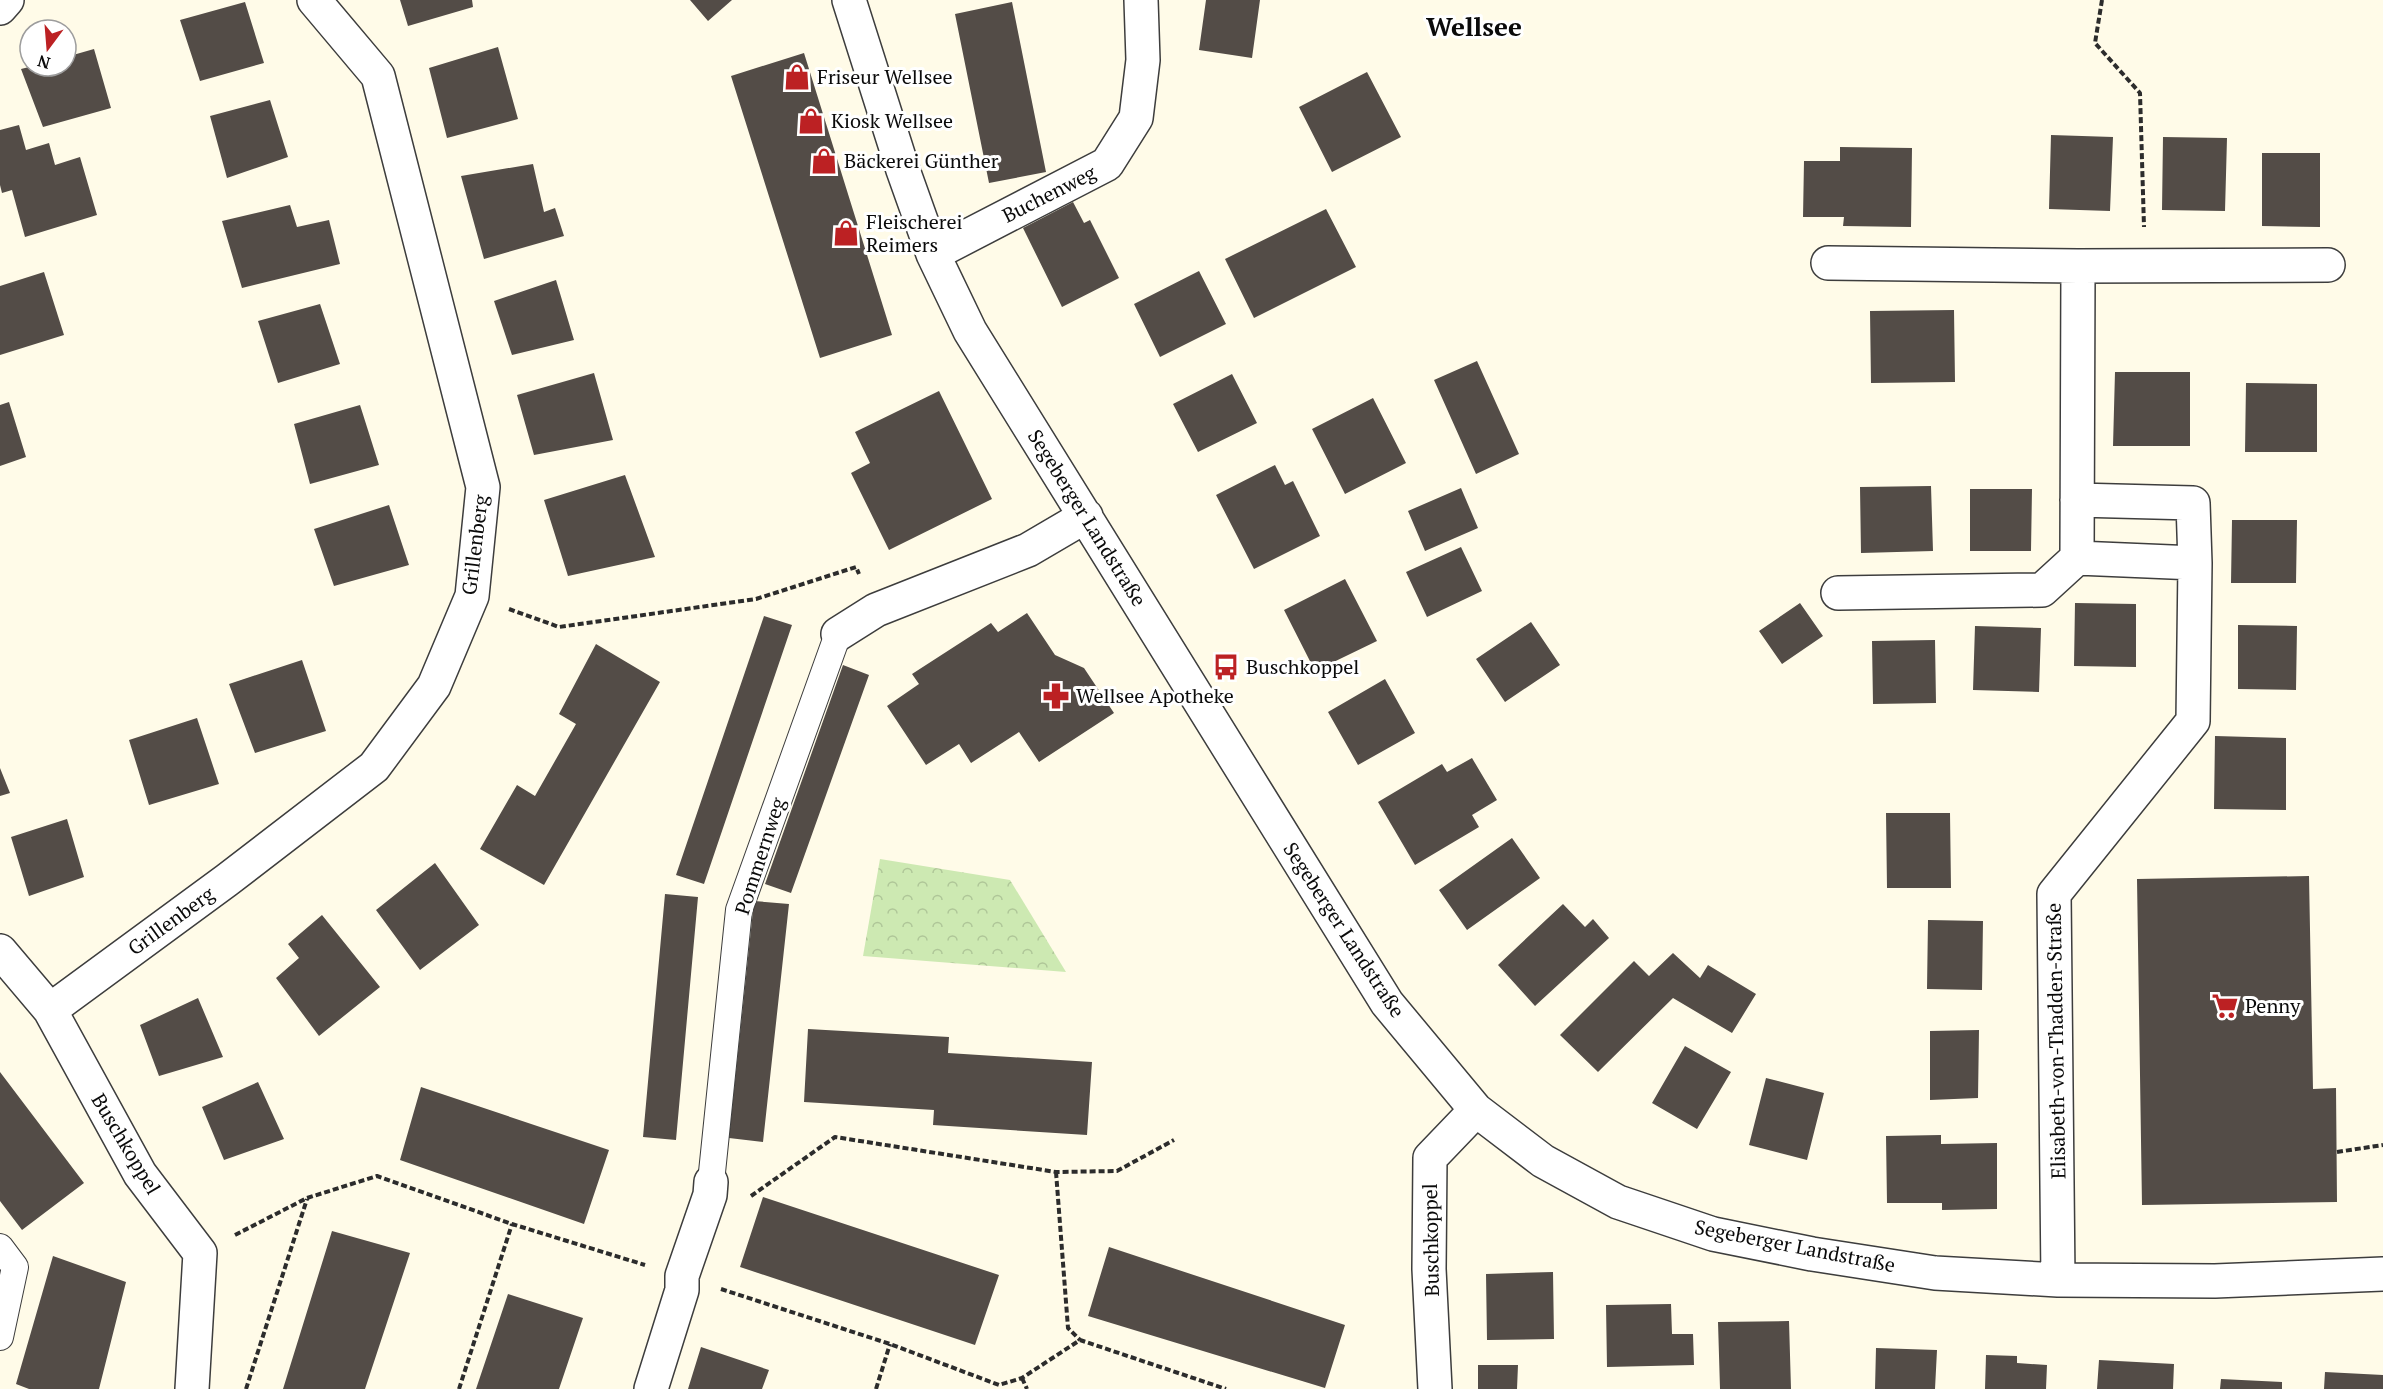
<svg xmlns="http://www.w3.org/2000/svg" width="2383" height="1389" font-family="'PT Serif',serif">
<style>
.park{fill:url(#park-crowns)}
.building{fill:#534c47}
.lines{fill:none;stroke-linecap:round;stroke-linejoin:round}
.lane-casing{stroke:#3d3d3d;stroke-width:28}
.street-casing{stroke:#3d3d3d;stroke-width:36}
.path{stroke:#2c2c2c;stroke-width:4;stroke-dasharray:6 3;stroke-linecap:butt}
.lane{stroke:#fff;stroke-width:26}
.street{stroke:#fff;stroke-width:33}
.labels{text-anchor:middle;stroke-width:6;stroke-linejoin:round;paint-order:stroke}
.poi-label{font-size:20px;fill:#0a0a0a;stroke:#fff;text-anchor:start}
.street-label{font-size:20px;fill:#0a0a0a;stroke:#fff}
.district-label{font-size:26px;font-weight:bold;fill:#0a0a0a;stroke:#fff}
</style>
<defs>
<pattern id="park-crowns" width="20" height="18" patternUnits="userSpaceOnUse" patternTransform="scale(1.5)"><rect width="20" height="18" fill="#cde9b2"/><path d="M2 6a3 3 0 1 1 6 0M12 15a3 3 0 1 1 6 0" fill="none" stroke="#afc698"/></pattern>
</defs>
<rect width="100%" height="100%" fill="#fffbe8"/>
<!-- park -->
<path class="park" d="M880,859l130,21 56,92 -203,-16z"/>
<!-- building -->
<path class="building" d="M400,0h72l1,7 -65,19z
M690,0h42l-24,21z
M1206,0h54l-8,58 -53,-8z
M245,2l19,61 -64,18 -20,-61z
M1012,2l34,170 -57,11 -34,-169z
M498,47l20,72 -71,19 -18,-70z
M94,49l17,59 -68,19 -22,-58 12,-3h33v-9z
M804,53l88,282 -72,23 -89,-282z
M1367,72l34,65 -69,35 -33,-65z
M270,100l18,57 -61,21 -17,-62z
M19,125l7,25 23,-7 6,22 25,-8 17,58 -72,22 -13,-47 -10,3 -2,-8v-55z
M2051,135l62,2 -3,74 -61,-2z
M2163,137l64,1 -2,73 -63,-1z
M1840,147l72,1 -1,79 -68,-1 1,-9h-41l1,-56h36z
M2262,153h58v74l-58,-1z
M533,164l11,48 11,-4 9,28 -80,23 -23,-83z
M1073,202l11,21 6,-3 29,58 -57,29 -39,-79z
M290,205l7,22 32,-7 11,44 -98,24 -20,-67z
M1326,209l30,58 -102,51 -29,-59z
M1199,271l27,53 -66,33 -26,-53z
M44,272l20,63 -64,20v-69z
M556,280l18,60 -62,15 -18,-54z
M320,304l20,60 -62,19 -20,-62z
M1954,310l1,72 -84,1 -1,-72z
M1477,361l42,93 -43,20 -42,-94z
M2115,372h75v74h-77z
M594,373l19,67 -79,15 -17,-60z
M1232,374l25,49 -59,29 -25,-48z
M2246,383l71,1v68h-72z
M939,391l53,108 -103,51 -38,-77 19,-10 -15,-31z
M1373,398l33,65 -61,31 -33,-65z
M9,402l17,55 -26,9v-61z
M360,405l19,60 -69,19 -16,-60z
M1275,465l10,20 8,-4 27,55 -66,33 -38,-74z
M625,475l30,82 -87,19 -24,-76z
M1931,486l2,65 -72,2 -1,-66z
M1461,488l17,40 -53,23 -17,-40z
M1970,489h62l-1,62h-61z
M389,505l20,60 -75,21 -20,-57z
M2232,520h65l-1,63h-65z
M1461,547l21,44 -55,26 -21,-45z
M1345,579l32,62 -62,30 -31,-61z
M1800,603l23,33 -41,28 -23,-33z
M2075,603l61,1v63l-62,-1z
M1027,613l28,42 29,13 30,45 -75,49 -20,-30 -48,31 -12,-19 -33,21 -39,-59 32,-22 -7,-10 79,-51 7,9z
M764,616l28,9 -88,259 -28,-9z
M1531,622l29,43 -55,37 -29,-43z
M2238,625l59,1 -1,64 -58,-1z
M1975,626l66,2 -2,64 -66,-2z
M1935,640l1,63 -63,1 -1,-63z
M596,644l64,38 -116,203 -64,-36 37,-64 18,11 41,-72 -17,-10z
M302,660l24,71 -71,22 -26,-69z
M843,665l26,10 -78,218 -26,-9z
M1385,679l30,54 -57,32 -30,-53z
M197,718l22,66 -70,21 -20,-65z
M2215,736l71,2v72l-72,-1z
M1472,758l25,42 -25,15 7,12 -64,38 -37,-63 64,-38 5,8z
M0,768l10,25 -10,3z
M1886,813h64l1,75h-64z
M67,819l17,58 -55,19 -18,-59z
M1512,838l28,40 -73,52 -28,-40z
M435,863l44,62 -59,45 -44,-60z
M2309,876l4,213 23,-1 1,114 -195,3 -5,-326z
M665,894l33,3 -22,243 -33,-3z
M754,901l35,3 -26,238 -34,-4z
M1563,904l22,23 8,-8 16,19 -74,68 -37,-41z
M322,915l58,72 -61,49 -43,-58 23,-20 -11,-14z
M1928,920l55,1 -1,69 -55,-1z
M1673,953l27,25 8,-13 48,29 -24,39 -59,-35 -75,74 -38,-37 74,-74 15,15z
M198,998l25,59 -64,19 -19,-51z
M808,1029l141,8 -1,16 144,9 -5,73 -154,-10 1,-15 -130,-8z
M1979,1030l-1,68 -48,2v-69z
M1685,1046l46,26 -34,57 -45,-26z
M0,1072l84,111 -62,47 -22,-29z
M1766,1078l58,15 -17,67 -58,-15z
M258,1082l26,57 -60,21 -22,-53z
M421,1087l188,63 -25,74 -184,-64z
M1941,1135v9l56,-1v66l-55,1v-7h-55l-1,-67z
M763,1197l236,78 -24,70 -235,-78z
M332,1231l78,22 -45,136h-82z
M1109,1247l236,78 -20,63 -237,-72z
M53,1256l73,26 -27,107h-70l-13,-5z
M1553,1272l1,67 -67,1 -1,-66z
M508,1294l75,24 -24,71h-83z
M1671,1304l1,30h21l1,31 -87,2 -1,-62z
M1789,1321l2,68h-71l-2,-67z
M701,1347l68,23 -7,19h-74z
M1876,1348l61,2 -2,39h-60z
M1986,1355l31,1v7l30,2 -1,24h-61z
M2099,1360l75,4 -1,25h-76z
M1478,1365h40l-1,24h-39z
M2325,1372l58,3v14h-59z
M2221,1379l61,3v7h-62z"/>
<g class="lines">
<!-- lane casing -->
<g class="lane-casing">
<path id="lane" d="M711,1182l28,-272 99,-276
M0,1247l15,20 -15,70"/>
</g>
<!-- street casing -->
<g class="street-casing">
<path id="street" d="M849,0l54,170 30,84 37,77 417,672 89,107 67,51 75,41 95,32 99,20 123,19 123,7 157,1 168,-7
M0,8l7,-8
M933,254l174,-90 29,-46 7,-58 -2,-60
M1828,263l250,3
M2077,500l116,3 2,60
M1838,593l204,-3 35,-32
M838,634l38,-24 152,-60 58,-34
M0,951l50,59 90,164 60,79 -8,136
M50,1010l177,-130 147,-113 60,-81 38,-90 11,-109 -105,-411 -64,-76
M2058,1280l-4,-386 139,-173 2,-158 -118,-5 1,-292 250,-1
M651,1389l31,-99v-14l28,-81 1,-13
M1435,1389l-6,-120 1,-111 46,-48"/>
</g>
<!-- path -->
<path class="path" d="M2102,0l-7,43 45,50 4,134
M509,609l50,18 197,-28 100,-32 3,7
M2337,1152l46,-7
M1056,1172l12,156 12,12
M751,1196l84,-59 221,35 61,-1 57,-31
M235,1235l72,-37 70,-22 135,48 133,41
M721,1289l169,55 109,41 23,-7 58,-38 146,49
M1022,1378l5,11
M246,1389l61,-190
M459,1389l53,-165
M876,1389l14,-45"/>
<!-- lane -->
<use href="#lane" class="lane"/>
<!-- street -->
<use href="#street" class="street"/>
</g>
<!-- icons -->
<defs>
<g id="shop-bare" transform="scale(2.07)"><path d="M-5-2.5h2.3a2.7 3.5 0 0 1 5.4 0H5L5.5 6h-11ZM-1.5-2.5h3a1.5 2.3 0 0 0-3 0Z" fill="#bc2123" stroke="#fff" stroke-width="2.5" paint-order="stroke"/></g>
<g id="bus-bare" transform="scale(2.07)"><path d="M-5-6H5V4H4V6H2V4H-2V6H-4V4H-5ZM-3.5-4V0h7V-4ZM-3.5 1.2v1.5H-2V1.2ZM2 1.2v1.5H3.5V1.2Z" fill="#bc2123" stroke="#fff" stroke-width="2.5" paint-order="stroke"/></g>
<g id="pharmacy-bare" transform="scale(2.07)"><path d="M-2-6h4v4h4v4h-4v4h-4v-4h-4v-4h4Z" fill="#bc2123" stroke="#fff" stroke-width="2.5" paint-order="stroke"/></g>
<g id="supermarket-bare" transform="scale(2.07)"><path d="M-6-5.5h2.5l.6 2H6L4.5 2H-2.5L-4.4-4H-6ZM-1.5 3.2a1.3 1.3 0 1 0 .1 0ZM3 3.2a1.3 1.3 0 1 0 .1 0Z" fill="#bc2123" stroke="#fff" stroke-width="2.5" paint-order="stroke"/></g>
</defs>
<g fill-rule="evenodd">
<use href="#shop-bare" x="797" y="77"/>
<use href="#shop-bare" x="811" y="121"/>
<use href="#shop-bare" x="824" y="161"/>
<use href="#shop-bare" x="846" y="233"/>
<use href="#bus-bare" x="1226" y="667"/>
<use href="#pharmacy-bare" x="1056" y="696"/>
<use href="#supermarket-bare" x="2225" y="1006"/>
</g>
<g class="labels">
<!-- poi labels -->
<g class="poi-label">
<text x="817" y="84">Friseur Wellsee</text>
<text x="831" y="128">Kiosk Wellsee</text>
<text x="844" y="168">Bäckerei Günther</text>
<text x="866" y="229">Fleischerei<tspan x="866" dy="23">Reimers</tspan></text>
<text x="1246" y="674">Buschkoppel</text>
<text x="1076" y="703">Wellsee Apotheke</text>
<text x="2245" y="1013">Penny</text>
</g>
<!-- street labels -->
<g class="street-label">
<text transform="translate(1049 194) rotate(-27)" y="7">Buchenweg</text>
<text transform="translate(1087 518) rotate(58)" y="7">Segeberger Landstraße</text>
<text transform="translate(475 545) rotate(-83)" y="7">Grillenberg</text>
<text transform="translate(760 856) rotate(-72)" y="7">Pommernweg</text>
<text transform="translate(171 921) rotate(-36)" y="7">Grillenberg</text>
<text transform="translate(1344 930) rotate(57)" y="7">Segeberger Landstraße</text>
<text transform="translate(2056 1041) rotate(-91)" y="7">Elisabeth-von-Thadden-Straße</text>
<text transform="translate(126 1144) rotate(59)" y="7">Buschkoppel</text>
<text transform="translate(1431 1240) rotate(-91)" y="7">Buschkoppel</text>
<text transform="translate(1795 1246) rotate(11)" y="7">Segeberger Landstraße</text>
</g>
<!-- district labels -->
<g class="district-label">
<text x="1474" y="36">Wellsee</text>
</g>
</g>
<!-- north arrow -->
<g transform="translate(48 48) rotate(196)"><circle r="28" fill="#ffffff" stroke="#9d9d9d" stroke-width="1.5"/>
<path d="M0-4.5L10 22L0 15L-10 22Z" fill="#bc2123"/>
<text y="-9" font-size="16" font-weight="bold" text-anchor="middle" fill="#0a0a0a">N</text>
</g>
</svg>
